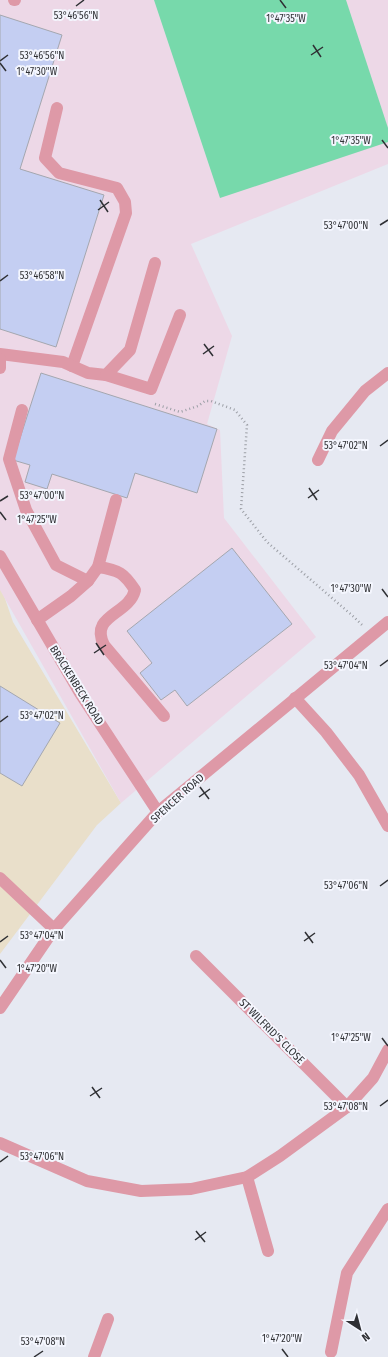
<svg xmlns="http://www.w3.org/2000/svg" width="388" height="1357" font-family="'Fira Sans Condensed',sans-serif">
<rect width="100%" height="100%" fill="#e6e9f2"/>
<!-- commercial -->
<polygon fill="#e9dfca" points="0,584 13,622 121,803 97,825 0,954"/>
<!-- industrial -->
<polygon fill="#edd8e7" points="0,0 388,0 388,164 191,244 232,336 207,424 220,430 224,518 316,637 121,803 0,590"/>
<!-- green -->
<polygon fill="#77d9ab" points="154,0 346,0 388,128 388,142 220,198"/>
<!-- building -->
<g fill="#c4cef2" stroke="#a4a7af">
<polygon points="0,15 62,35 20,169 104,195 56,347 0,329"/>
<polygon points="41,373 217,429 197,493 135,473 127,498 52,474 47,489 25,482 30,465 13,460"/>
<polygon points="232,548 292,624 187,706 175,690 161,700 140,673 152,663 127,631"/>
<polygon points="0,686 60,723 22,786 0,773"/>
</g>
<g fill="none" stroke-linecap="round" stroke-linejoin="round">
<!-- path -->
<polyline stroke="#9b9ea5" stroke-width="2.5" stroke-dasharray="1 3" stroke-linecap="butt" points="155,404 180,412 198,406 205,401 211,401 235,410 247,425 241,509 267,542 354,617 362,625"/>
<!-- minor -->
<g stroke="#de99a7" stroke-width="12">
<polyline points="14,0 15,0"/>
<polyline points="57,108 45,158 59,173 117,188 125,202 126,213 72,366"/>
<polyline points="0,354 63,362 88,373 106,375 130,350 155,263"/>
<polyline points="0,359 0,368"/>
<polyline points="106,375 151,389 180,315"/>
<polyline points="22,410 9,459 26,510 56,565 88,581"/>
<polyline points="318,460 332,431 365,391 388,373"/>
<polyline points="0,556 80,693 158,812"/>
<path d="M98,567C119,570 124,573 135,590C129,615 89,615 104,645L164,716"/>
<polyline points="37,620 71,596 88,581 98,567 116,500"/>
<polyline points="295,698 326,732 359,775 388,826"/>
<polyline points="0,878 54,929"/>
<polyline points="196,956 347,1107"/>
<polyline points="0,1008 54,929 158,812 388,622"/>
<polyline points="0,1143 87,1181 141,1191 191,1189 247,1177 280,1156 347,1107 373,1078 388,1050"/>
<polyline points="247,1177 268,1251"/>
<polyline points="331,1352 347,1273 388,1209"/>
<polyline points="94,1357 108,1319"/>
</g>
</g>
<!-- ticks -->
<path fill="none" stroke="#2f3034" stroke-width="1.5" d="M280,0L286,8M76,6L84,0M313,45L321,57M311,55L323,47M0,61L8,55M0,63L6,71M382,140L388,148M100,200L108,212M98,210L109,202M380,225L388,220M0,281L8,275M204,344L213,356M203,354L214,346M380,446L388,440M309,488L317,500M308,498L319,490M0,501L8,496M0,512L6,520M382,589L388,597M96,643L104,655M94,653L106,645M380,666L388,660M0,722L8,716M200,787L209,799M199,797L210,789M380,886L388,880M305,932L313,943M304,941L315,933M0,942L8,936M0,960L6,968M382,1038L388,1046M92,1087L100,1098M90,1096L102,1088M380,1106L388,1100M0,1162L8,1156M196,1231L205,1242M195,1240L206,1232M282,1349L288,1357M34,1357L43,1351"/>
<g text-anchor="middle" stroke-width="4" stroke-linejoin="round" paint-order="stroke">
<!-- street labels -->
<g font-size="11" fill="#2f3034" stroke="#f4f6fe">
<text transform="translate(77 685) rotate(58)" y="4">BRACKENBECK ROAD</text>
<text transform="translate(177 798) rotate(-42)" y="4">SPENCER ROAD</text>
<text transform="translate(272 1031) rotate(45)" y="4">ST WILFRID'S CLOSE</text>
</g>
</g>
<g font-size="10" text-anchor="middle" fill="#2f3034" stroke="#f4f6fe" stroke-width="4" stroke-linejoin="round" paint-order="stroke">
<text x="76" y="19">53°46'56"N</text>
<text x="286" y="22">1°47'35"W</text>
<text x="42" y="59">53°46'56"N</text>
<text x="37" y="75">1°47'30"W</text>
<text x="351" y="144">1°47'35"W</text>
<text x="346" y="229">53°47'00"N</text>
<text x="42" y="279">53°46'58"N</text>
<text x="346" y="449">53°47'02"N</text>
<text x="42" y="499">53°47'00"N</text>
<text x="37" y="523">1°47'25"W</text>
<text x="351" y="592">1°47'30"W</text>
<text x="346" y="669">53°47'04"N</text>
<text x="42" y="719">53°47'02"N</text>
<text x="346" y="889">53°47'06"N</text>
<text x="42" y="939">53°47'04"N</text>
<text x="37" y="972">1°47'20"W</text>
<text x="351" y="1041">1°47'25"W</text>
<text x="346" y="1110">53°47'08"N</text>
<text x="42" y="1160">53°47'06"N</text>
<text x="282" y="1342">1°47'20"W</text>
<text x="43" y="1345">53°47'08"N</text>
</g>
<!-- north arrow -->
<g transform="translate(360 1329) rotate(144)" stroke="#f4f6fe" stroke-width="3" paint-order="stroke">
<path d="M0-3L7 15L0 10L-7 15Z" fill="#2f3034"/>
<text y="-6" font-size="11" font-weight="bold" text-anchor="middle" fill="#2f3034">N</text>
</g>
</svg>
